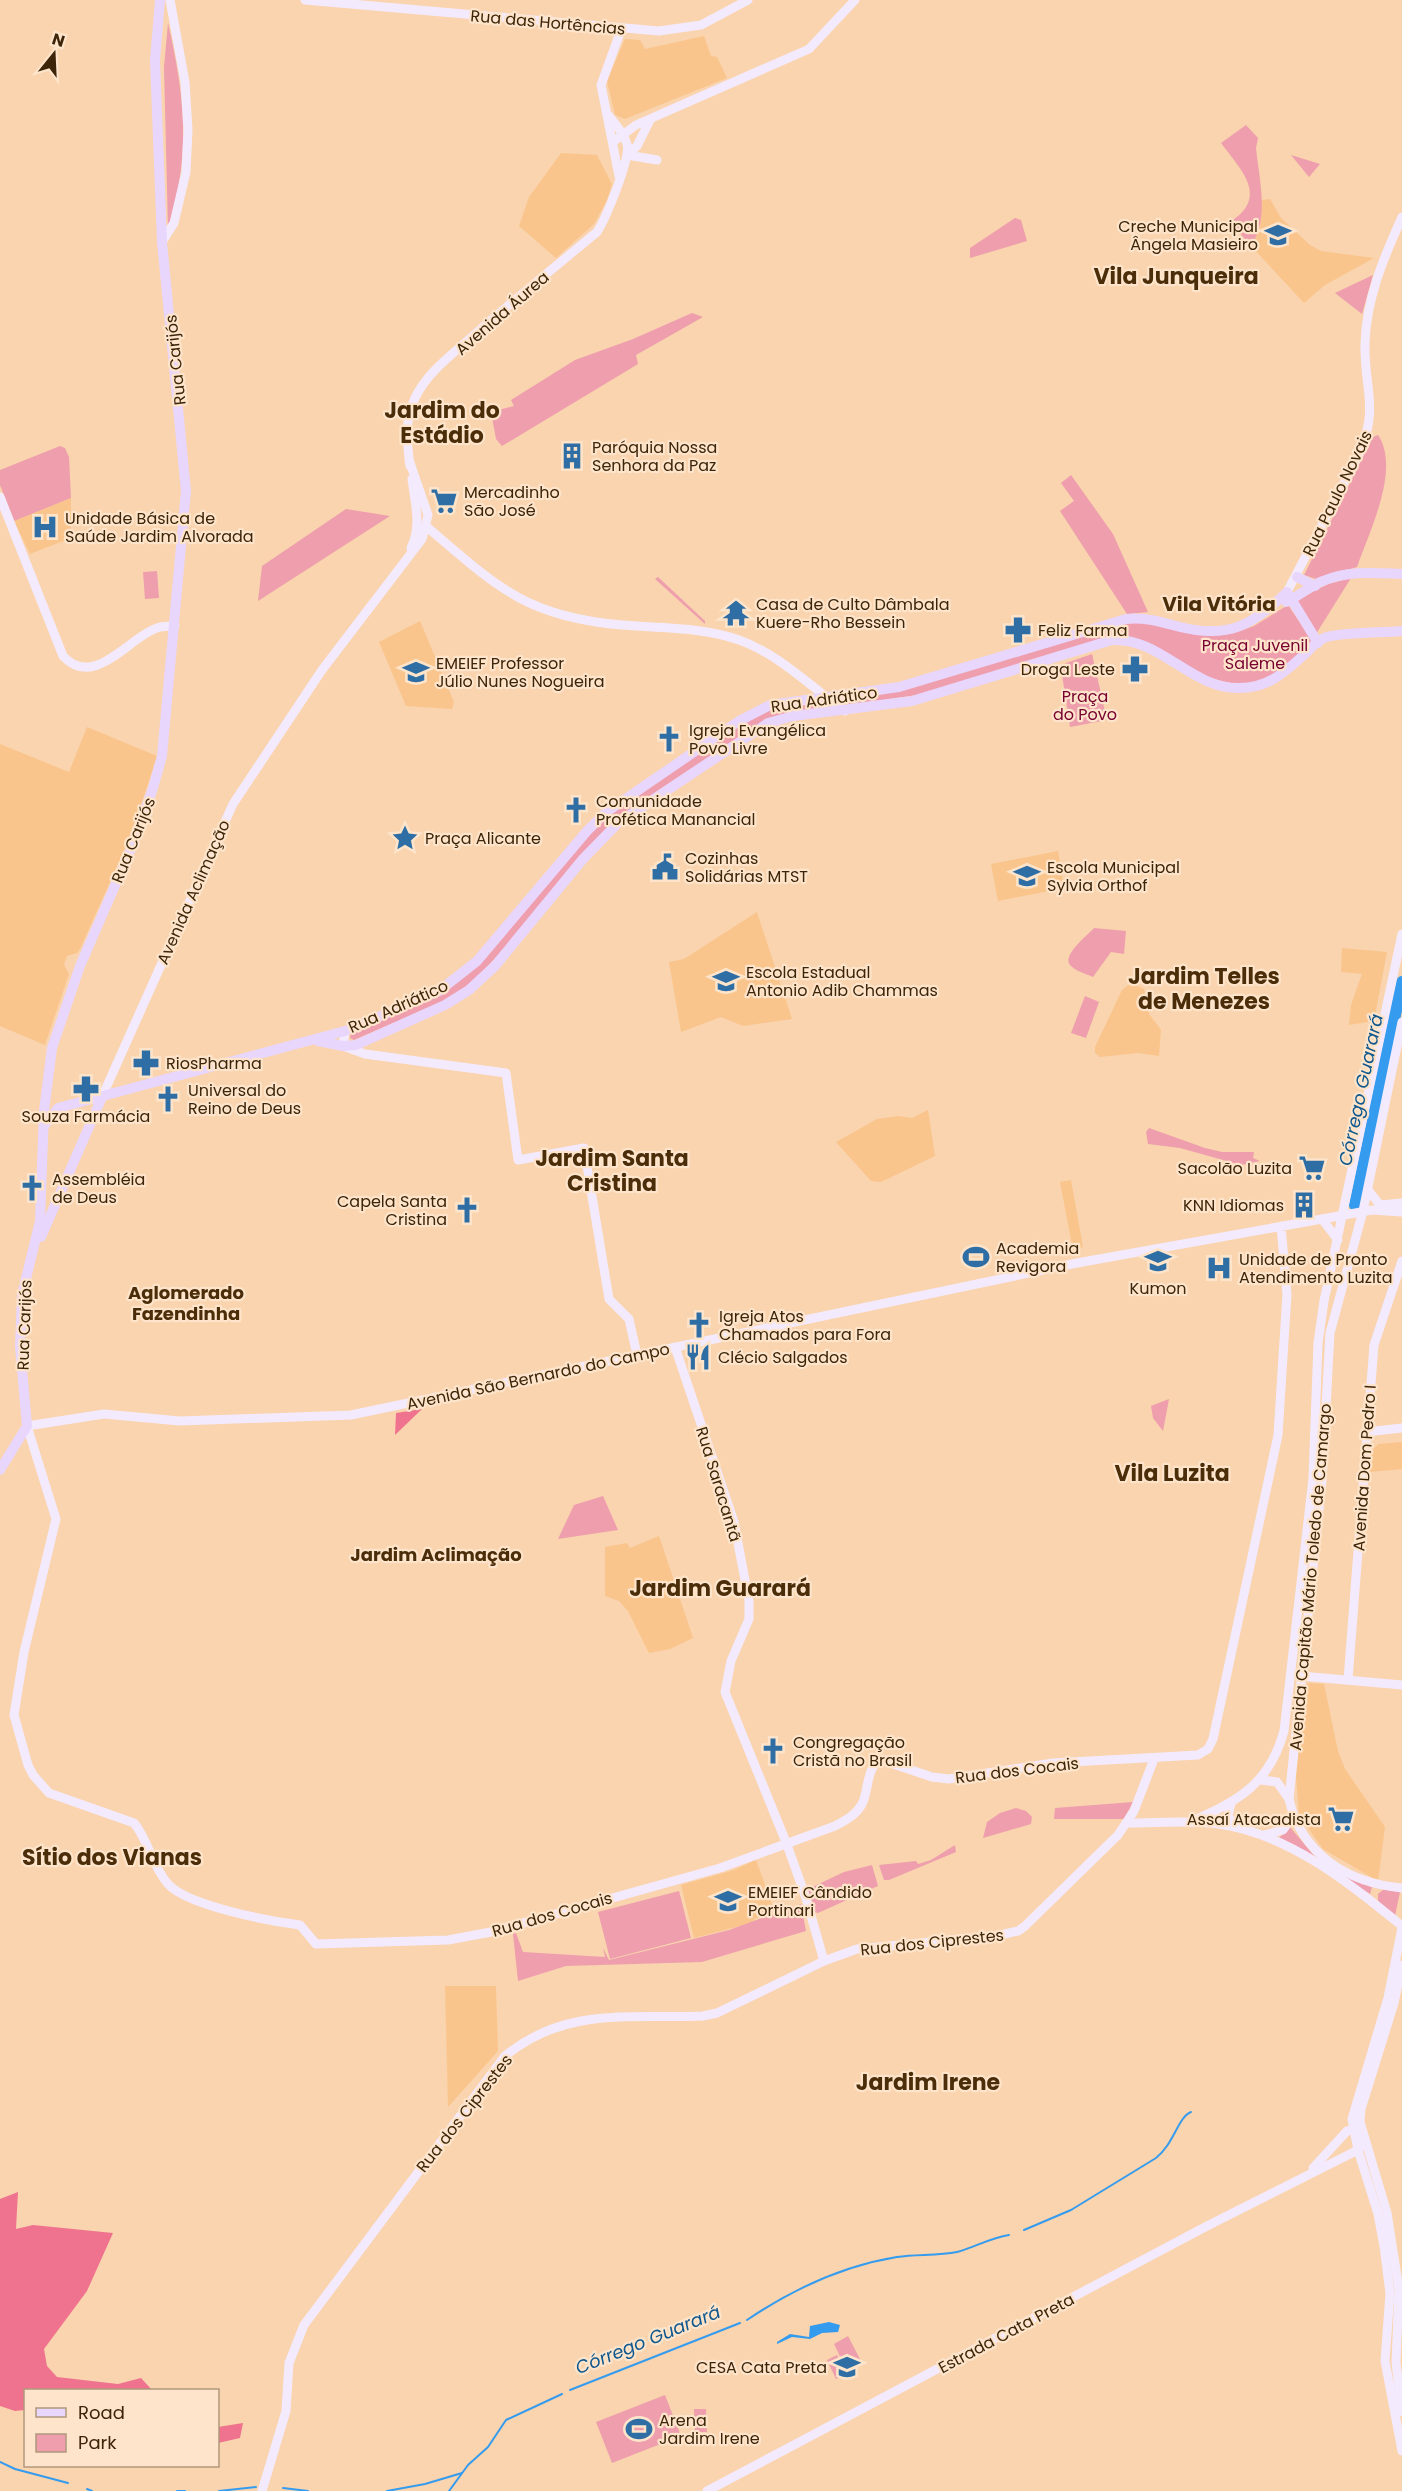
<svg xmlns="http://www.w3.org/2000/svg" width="1402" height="2491" font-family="Poppins,sans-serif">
<rect width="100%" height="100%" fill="#f9d4ae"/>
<!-- built -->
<g fill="#fac58c">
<polygon points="704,36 711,56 717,57 727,78 625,119 615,115 607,81 625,39 640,40 645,49"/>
<polygon points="561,153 597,155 612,184 607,200 594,224 556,258 519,226 529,197"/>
<polygon points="1270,199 1281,218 1310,245 1321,251 1374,258 1325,285 1304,303 1251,246 1260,229 1261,200"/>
<polygon points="71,498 71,538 30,554 14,521"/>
<polygon points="420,621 454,702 452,709 406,706 379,642"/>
<polygon points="87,727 157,756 132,833 80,949 77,953 67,956 64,965 69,974 45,1045 0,1026 0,744 69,772"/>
<polygon points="1058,851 1064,888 998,901 991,864"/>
<polygon points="757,912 792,1019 743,1026 721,1017 681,1032 669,962 684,959"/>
<polygon points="1342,948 1387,952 1374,1021 1349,1025 1351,1005 1362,974 1341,972"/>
<polygon points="1131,983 1144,989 1149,1014 1161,1030 1159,1056 1138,1053 1100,1057 1095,1053 1095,1047 1122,990"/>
<polygon points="928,1110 935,1156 881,1182 871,1181 836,1142 877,1119 898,1116 912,1118"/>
<polygon points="1071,1180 1083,1247 1073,1250 1060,1182"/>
<polygon points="1402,1442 1402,1469 1369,1472 1370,1453 1378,1444"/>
<polygon points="659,1536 693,1638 670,1649 649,1653 628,1611 619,1601 605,1596 605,1547 627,1543 630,1548"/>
<polygon points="1309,1683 1324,1684 1338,1751 1345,1769 1385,1827 1378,1881 1323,1849 1299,1815 1296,1776 1306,1685"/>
<polygon points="756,1860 775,1912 754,1919 755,1922 694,1938 681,1885 734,1870"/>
<polygon points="445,1986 496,1986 498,2051 448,2107"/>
</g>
<!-- green -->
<g fill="#ee9ead">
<path d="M168,23C185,98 191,154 168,229L164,67Z"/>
<path d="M1246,125L1258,138L1256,148C1259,179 1270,219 1251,246L1230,222C1270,197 1241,170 1221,143Z"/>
<polygon points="1291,155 1320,164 1309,177"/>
<polygon points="1015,218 1021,220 1027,241 970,258 970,248"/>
<polygon points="1373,275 1362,314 1335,293"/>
<polygon points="692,313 703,317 636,355 638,364 502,446 496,439 491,412 514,406 511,400 575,360 633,339"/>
<path d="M1378,435C1401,469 1369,532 1357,567L1316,579L1304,575L1373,437Z"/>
<polygon points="60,446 65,448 69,457 71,498 14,521 0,485 0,470"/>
<polygon points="1071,475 1113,534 1148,612 1127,614 1060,511 1074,501 1061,483"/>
<polygon points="346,509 390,516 258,601 262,566"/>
<polygon points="157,571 159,598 145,599 143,572"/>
<polygon points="658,577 705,621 705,624 655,579"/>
<polygon points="1351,578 1316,634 1294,601 1328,584"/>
<path d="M1288,605L1313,642C1301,652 1288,667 1274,675C1219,705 1173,649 1124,635L1120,629L1127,621L1231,634L1254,626Z"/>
<polygon points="1111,626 1114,637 931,693 792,713 625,814 513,940 467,987 444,1001 354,1040 350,1038 351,1033 441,994 596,825 712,742 771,708 884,694"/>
<polygon points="1092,654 1107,720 1070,727 1061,668 1066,663"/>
<path d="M1094,928L1126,931L1124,954L1111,952L1093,977C1086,974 1076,971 1071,966C1060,956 1088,935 1094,928Z"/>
<polygon points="1085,996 1099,1002 1086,1038 1071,1033"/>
<polygon points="1149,1128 1205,1148 1222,1152 1254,1152 1253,1158 1260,1161 1241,1165 1180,1148 1148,1144 1146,1132"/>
<polygon points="1169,1399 1163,1431 1153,1418 1151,1406"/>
<polygon points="603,1496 618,1530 558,1539 574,1505"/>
<polygon points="1133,1802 1124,1819 1054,1819 1055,1808"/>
<polygon points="1016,1808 1026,1811 1032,1817 1031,1824 983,1838 987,1822 1000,1813"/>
<polygon points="1290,1827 1315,1857 1346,1877 1372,1887 1370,1894 1278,1839"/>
<polygon points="955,1845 956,1852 889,1880 884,1880 879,1865 916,1861 918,1864 931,1860"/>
<polygon points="872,1865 878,1886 818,1913 814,1912 808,1889 844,1872"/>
<polygon points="1384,1889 1400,1892 1395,1916 1378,1901 1378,1894"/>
<polygon points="679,1891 691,1938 610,1959 598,1912"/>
<polygon points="801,1904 806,1931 702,1962 566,1966 518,1981 513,1934 516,1933 523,1952 605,1957 603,1948 609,1960 729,1930"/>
<polygon points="848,2336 862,2363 847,2371 834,2344"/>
<polygon points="837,2355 846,2374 836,2379 827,2360"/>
<polygon points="665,2395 681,2436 612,2463 596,2422"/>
<polygon points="694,2409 706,2409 707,2432 695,2432"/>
</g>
<!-- forest -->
<g fill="#ef738f">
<polygon points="422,1409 395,1435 396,1413"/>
<polygon points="18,2192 16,2229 33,2225 113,2233 87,2291 44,2349 47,2366 57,2377 118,2384 141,2378 152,2390 26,2390 25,2410 15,2411 0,2406 0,2199"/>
<polygon points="243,2423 240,2438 218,2443 218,2427"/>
</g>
<!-- water -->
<polygon fill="#359bee" points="829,2322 840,2325 838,2332 822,2333 810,2339 792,2337 777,2344 777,2342 790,2334 809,2337 810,2326"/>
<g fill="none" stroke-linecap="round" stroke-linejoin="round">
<!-- stream -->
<g stroke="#359bee" stroke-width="2">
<path d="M1024,2230L1071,2210L1156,2158C1174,2144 1178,2117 1191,2112"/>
<path d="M747,2320C793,2289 841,2266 897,2257C917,2254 937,2256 957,2252C975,2247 990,2238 1009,2235"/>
<polyline points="570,2390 740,2323"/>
<polyline points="0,2462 15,2469 68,2483"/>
<polyline points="283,2488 308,2491"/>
<polyline points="87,2489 92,2491"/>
<polyline points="177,2491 185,2491"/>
<polyline points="219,2491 256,2487"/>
<polyline points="387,2491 425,2484 462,2473"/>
<polyline points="449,2491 468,2465 488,2447 506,2420 562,2394"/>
</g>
<!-- river -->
<polyline stroke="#359bee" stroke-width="12" points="1355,1205 1402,982"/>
<!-- secondary -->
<g stroke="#f4eafe" stroke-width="9">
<polyline points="305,0 659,31 701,25 748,0"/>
<polyline points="613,142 636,125 809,49 855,0"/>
<polyline points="627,155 657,160"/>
<polyline points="628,155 637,146 650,120"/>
<polyline points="619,176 601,85 621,30"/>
<polyline points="162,242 174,223 186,172 188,130 185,82 170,0"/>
<path d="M410,466C407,442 404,421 415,398C427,372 453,354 474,335C514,300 556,266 597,232C606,218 631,158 627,144C624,133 615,124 609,116"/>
<path d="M0,497L63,656C94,690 129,637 157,628C162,626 170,626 175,626"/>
<path d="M427,527C496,586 526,617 622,625C660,628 703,627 739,640C779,654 811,687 845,711"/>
<path d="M411,548C422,526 415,503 412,479"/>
<path d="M1287,592L1360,452C1379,406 1364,389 1365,344C1366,299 1384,257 1402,217"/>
<path d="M1402,1022L1363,1211L1330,1333L1322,1480L1289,1799C1301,1854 1348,1883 1402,1888"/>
<polyline points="345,1031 343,1046 365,1054 506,1073 518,1160 584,1148 609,1299 629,1319 637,1355"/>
<polyline points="102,1097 233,804 322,670 422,539 428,515 409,460"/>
<polyline points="1368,1190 1380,1205 1402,1203"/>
<polyline points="1322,1219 1338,1240"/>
<path d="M1281,1226L1287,1294L1278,1435L1213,1739L1208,1749L1198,1755L1053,1763L949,1779L932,1777L881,1760C866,1766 869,1791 862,1804C856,1815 846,1820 835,1826L720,1868L491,1932L448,1940L316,1944L300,1925C269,1921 188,1906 168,1884C152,1866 149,1841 134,1823L49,1793L33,1775L28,1765L14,1715L24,1652L56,1519L27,1426L104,1414L180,1421L351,1415L1077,1263L1372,1210L1402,1212"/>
<polyline points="675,1347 734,1522 749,1601 749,1619 731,1661 725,1692 786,1842 806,1898 824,1961"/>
<polyline points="1366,1432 1402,1428"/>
<polyline points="1301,1676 1402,1685"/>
<polyline points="1348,1680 1374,1345 1402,1261"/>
<polyline points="1261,1780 1277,1782 1289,1799"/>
<polyline points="1231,1803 1228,1816 1235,1827"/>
<path d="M1190,1822C1238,1802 1270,1783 1284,1731L1313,1478L1318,1343L1324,1301L1402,934"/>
<path d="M1127,1823C1157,1823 1189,1820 1219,1824C1289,1834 1349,1883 1402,1926"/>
<polyline points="1264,1835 1283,1830 1293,1816"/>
<polyline points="1402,1928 1388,1998 1352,2119 1358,2150 1378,2214 1384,2246 1390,2293 1385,2361 1402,2451"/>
<polyline points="1402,1965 1394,2003 1361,2109 1360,2122 1387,2213 1399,2289 1396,2363 1402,2412"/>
<polyline points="1313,2168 1347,2131 1357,2129"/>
<path d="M262,2491L286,2411L289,2363L304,2325L505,2056C566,2006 631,2019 703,2016L717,2013L824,1961L857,1949L996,1936L1018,1931L1025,1926L1118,1835L1134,1811L1154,1759"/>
<polyline points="707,2491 1207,2226 1358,2150 1364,2142"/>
</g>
<!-- primary -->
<g stroke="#e9d6fd" stroke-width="10">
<polyline points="1297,577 1315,586"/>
<path d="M1286,602C1299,596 1310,586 1323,581C1349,570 1375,573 1402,574"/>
<path d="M318,1041L343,1046L356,1045L445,1005L469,990L495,966L583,859L618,823L768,723L793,716L912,701L1112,640C1160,637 1191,689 1239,688C1269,688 1285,672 1306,653C1311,648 1317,641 1324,638C1338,632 1385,633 1402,631"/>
<path d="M44,1126L58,1108L345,1031L439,991L477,961L587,831L605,813L739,721L770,705L899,687L1126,619C1146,617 1161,622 1180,627C1229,639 1253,625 1287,592L1318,643"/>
<polyline points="41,1237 102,1097"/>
<polyline points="0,1470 27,1426 20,1347 22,1295 40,1221 44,1111 52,1048 80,966 130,851 153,788 162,756 186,491 162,242 155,60 160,0"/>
</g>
</g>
<!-- icons -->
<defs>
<g id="school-bare" transform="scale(2.07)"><path d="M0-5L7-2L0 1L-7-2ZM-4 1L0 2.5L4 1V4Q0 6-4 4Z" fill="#2e6ea4" stroke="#fde4ca" stroke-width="2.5" paint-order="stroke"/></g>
<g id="building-bare" transform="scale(2.07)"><path d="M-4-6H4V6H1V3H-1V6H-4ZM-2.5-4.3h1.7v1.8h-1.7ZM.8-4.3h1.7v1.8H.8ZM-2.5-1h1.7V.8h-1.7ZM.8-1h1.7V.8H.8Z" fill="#2e6ea4" stroke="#fde4ca" stroke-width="2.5" paint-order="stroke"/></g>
<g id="supermarket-bare" transform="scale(2.07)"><path d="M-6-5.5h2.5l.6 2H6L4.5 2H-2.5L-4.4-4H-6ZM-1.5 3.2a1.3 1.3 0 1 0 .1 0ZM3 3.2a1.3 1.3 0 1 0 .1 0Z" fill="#2e6ea4" stroke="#fde4ca" stroke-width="2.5" paint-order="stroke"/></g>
<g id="hospital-bare" transform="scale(2.07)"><path d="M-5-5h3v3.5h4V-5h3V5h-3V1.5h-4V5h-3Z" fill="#2e6ea4" stroke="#fde4ca" stroke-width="2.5" paint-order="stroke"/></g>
<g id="temple-bare" transform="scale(2.07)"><path d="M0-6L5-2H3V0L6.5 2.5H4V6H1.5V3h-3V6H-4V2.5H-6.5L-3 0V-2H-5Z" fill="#2e6ea4" stroke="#fde4ca" stroke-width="2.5" paint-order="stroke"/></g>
<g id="pharmacy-bare" transform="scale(2.07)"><path d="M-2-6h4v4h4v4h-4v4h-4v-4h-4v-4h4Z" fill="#2e6ea4" stroke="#fde4ca" stroke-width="2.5" paint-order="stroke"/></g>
<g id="church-bare" transform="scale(2.07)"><path d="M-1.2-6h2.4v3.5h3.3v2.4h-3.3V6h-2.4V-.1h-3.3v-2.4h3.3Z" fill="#2e6ea4" stroke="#fde4ca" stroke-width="2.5" paint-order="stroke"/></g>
<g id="sight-bare" transform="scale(2.07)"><path d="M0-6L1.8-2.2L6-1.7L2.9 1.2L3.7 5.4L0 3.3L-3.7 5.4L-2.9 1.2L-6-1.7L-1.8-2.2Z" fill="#2e6ea4" stroke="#fde4ca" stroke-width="2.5" paint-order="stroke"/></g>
<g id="civic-bare" transform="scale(2.07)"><path d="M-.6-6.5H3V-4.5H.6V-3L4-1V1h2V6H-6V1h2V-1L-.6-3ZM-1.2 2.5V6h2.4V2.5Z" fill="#2e6ea4" stroke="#fde4ca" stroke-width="2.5" paint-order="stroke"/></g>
<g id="stadium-bare" transform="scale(2.07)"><path d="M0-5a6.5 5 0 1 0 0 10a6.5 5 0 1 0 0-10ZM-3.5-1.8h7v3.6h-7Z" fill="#2e6ea4" stroke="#fde4ca" stroke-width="2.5" paint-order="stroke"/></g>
<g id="restaurant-bare" transform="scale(2.07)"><path d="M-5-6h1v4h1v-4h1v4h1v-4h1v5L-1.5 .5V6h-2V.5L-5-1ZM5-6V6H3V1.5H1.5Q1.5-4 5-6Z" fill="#2e6ea4" stroke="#fde4ca" stroke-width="2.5" paint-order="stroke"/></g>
</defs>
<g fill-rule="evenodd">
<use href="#school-bare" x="1278" y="235"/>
<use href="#building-bare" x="572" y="456"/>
<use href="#supermarket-bare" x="444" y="501"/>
<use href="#hospital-bare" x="45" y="527"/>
<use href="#temple-bare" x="736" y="613"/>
<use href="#pharmacy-bare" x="1018" y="630"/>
<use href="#pharmacy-bare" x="1135" y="669"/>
<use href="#school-bare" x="416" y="672"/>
<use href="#church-bare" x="669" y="739"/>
<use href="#church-bare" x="576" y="810"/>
<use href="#sight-bare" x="405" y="838"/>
<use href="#civic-bare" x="665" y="867"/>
<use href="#school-bare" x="1027" y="876"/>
<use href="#school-bare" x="726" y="981"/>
<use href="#pharmacy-bare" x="146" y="1063"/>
<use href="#pharmacy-bare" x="86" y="1089"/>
<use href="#church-bare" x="168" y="1099"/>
<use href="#supermarket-bare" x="1312" y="1168"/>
<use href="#church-bare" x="32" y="1188"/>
<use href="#building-bare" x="1304" y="1205"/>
<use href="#church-bare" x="467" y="1210"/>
<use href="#stadium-bare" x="976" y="1257"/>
<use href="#school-bare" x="1158" y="1261"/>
<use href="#hospital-bare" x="1219" y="1268"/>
<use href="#church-bare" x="699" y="1325"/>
<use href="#restaurant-bare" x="698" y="1357"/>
<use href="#church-bare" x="773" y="1751"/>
<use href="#supermarket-bare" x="1341" y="1819"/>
<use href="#school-bare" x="728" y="1901"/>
<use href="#school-bare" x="847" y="2367"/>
<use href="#stadium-bare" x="639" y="2429"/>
</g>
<g text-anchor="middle" stroke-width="4.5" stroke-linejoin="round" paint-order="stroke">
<!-- street labels -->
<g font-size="16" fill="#3c2508" stroke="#fde4ca">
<text transform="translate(548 22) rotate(5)" y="6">Rua das Hortências</text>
<text transform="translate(502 313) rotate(-41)" y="6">Avenida Áurea</text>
<text transform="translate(175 360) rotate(-96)" y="6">Rua Carijós</text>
<text transform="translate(1337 493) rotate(-64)" y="6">Rua Paulo Novais</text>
<text transform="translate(824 699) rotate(-8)" y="6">Rua Adriático</text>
<text transform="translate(133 840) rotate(-68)" y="6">Rua Carijós</text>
<text transform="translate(193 892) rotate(-66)" y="6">Avenida Aclimação</text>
<text transform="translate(398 1006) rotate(-24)" y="6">Rua Adriático</text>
<text transform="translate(24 1325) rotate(-88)" y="6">Rua Carijós</text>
<text transform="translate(538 1376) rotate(-12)" y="6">Avenida São Bernardo do Campo</text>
<text transform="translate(1364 1468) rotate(-86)" y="6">Avenida Dom Pedro I</text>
<text transform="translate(719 1484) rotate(73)" y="6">Rua Saracantã</text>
<text transform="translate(1310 1577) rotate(-85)" y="6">Avenida Capitão Mário Toledo de Camargo</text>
<text transform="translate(1017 1770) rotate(-7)" y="6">Rua dos Cocais</text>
<text transform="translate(552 1914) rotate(-16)" y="6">Rua dos Cocais</text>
<text transform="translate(932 1942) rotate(-6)" y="6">Rua dos Ciprestes</text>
<text transform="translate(464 2113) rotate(-52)" y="6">Rua dos Ciprestes</text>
<text transform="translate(1006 2333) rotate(-28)" y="6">Estrada Cata Preta</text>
</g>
<!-- poi labels -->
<g font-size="16" fill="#3c2508" stroke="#fde4ca" text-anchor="start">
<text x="1258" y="232" text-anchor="end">Creche Municipal<tspan x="1258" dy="18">Ângela Masieiro</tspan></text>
<text x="592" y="453">Paróquia Nossa<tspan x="592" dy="18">Senhora da Paz</tspan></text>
<text x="464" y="498">Mercadinho<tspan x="464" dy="18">São José</tspan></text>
<text x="65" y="524">Unidade Básica de<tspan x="65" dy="18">Saúde Jardim Alvorada</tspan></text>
<text x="756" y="610">Casa de Culto Dâmbala<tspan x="756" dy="18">Kuere-Rho Bessein</tspan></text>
<text x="1038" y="636">Feliz Farma</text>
<text x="436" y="669">EMEIEF Professor<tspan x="436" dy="18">Júlio Nunes Nogueira</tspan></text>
<text x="1115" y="675" text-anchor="end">Droga Leste</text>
<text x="689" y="736">Igreja Evangélica<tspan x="689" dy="18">Povo Livre</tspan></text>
<text x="596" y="807">Comunidade<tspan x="596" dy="18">Profética Manancial</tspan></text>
<text x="425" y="844">Praça Alicante</text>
<text x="685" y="864">Cozinhas<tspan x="685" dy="18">Solidárias MTST</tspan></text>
<text x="1047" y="873">Escola Municipal<tspan x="1047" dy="18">Sylvia Orthof</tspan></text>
<text x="746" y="978">Escola Estadual<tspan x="746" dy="18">Antonio Adib Chammas</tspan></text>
<text x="166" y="1069">RiosPharma</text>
<text x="188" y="1096">Universal do<tspan x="188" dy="18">Reino de Deus</tspan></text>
<text x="86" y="1122" text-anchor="middle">Souza Farmácia</text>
<text x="1292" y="1174" text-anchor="end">Sacolão Luzita</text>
<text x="52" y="1185">Assembléia<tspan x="52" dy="18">de Deus</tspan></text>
<text x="447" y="1207" text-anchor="end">Capela Santa<tspan x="447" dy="18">Cristina</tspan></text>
<text x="1284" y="1211" text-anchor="end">KNN Idiomas</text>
<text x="996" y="1254">Academia<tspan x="996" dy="18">Revigora</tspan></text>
<text x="1239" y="1265">Unidade de Pronto<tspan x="1239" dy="18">Atendimento Luzita</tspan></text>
<text x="1158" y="1294" text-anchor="middle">Kumon</text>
<text x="719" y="1322">Igreja Atos<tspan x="719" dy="18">Chamados para Fora</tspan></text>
<text x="718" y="1363">Clécio Salgados</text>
<text x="793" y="1748">Congregação<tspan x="793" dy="18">Cristã no Brasil</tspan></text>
<text x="1321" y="1825" text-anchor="end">Assaí Atacadista</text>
<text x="748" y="1898">EMEIEF Cândido<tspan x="748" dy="18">Portinari</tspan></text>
<text x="827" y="2373" text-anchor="end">CESA Cata Preta</text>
<text x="659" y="2426">Arena<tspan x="659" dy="18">Jardim Irene</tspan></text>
</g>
<!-- park labels -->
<g font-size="16" fill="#770030" stroke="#fde4ca">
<text x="1255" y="651">Praça Juvenil<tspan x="1255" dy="18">Saleme</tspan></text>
<text x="1085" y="702">Praça<tspan x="1085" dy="18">do Povo</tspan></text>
</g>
<!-- water labels -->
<g font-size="18" font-style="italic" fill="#0f578d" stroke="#fde4ca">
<text transform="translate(1361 1090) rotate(-78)" y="6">Córrego Guarará</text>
<text transform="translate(648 2340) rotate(-22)" y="6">Córrego Guarará</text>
</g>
<!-- neighbourhood labels -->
<g font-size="18" font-weight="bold" fill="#4b2e09" stroke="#fde4ca">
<text x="186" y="1299">Aglomerado<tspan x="186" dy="21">Fazendinha</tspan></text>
<text x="436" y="1561">Jardim Aclimação</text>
</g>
<!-- quarter labels -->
<g font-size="20" font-weight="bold" fill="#4b2e09" stroke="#fde4ca">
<text x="1219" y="611">Vila Vitória</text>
</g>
<!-- district labels -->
<g font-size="22" font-weight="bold" fill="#4b2e09" stroke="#fde4ca">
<text x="1176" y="284">Vila Junqueira</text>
<text x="442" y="418">Jardim do<tspan x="442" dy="25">Estádio</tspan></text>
<text x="1204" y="984">Jardim Telles<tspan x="1204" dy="25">de Menezes</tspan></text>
<text x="612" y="1166">Jardim Santa<tspan x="612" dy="25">Cristina</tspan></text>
<text x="1172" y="1481">Vila Luzita</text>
<text x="720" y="1596">Jardim Guarará</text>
<text x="112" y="1865">Sítio dos Vianas</text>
<text x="928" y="2090">Jardim Irene</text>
</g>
</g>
<!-- legend -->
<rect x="24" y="2389" width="195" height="78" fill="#fde4ca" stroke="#b0987c" stroke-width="1.5"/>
<rect x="36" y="2408" width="30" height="9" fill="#e9d6fd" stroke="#b0987c" stroke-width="1.5"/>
<text x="78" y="2419" font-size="18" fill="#3c2508">Road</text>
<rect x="36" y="2434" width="30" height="18" fill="#ee9ead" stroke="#b0987c" stroke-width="1.5"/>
<text x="78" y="2449" font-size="18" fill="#3c2508">Park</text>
<!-- north arrow -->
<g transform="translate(54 54) rotate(18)" stroke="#fde4ca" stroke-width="4.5" paint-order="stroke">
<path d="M0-4.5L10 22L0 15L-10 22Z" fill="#3c2508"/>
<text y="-9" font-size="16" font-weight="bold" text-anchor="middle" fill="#3c2508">N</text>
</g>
</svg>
